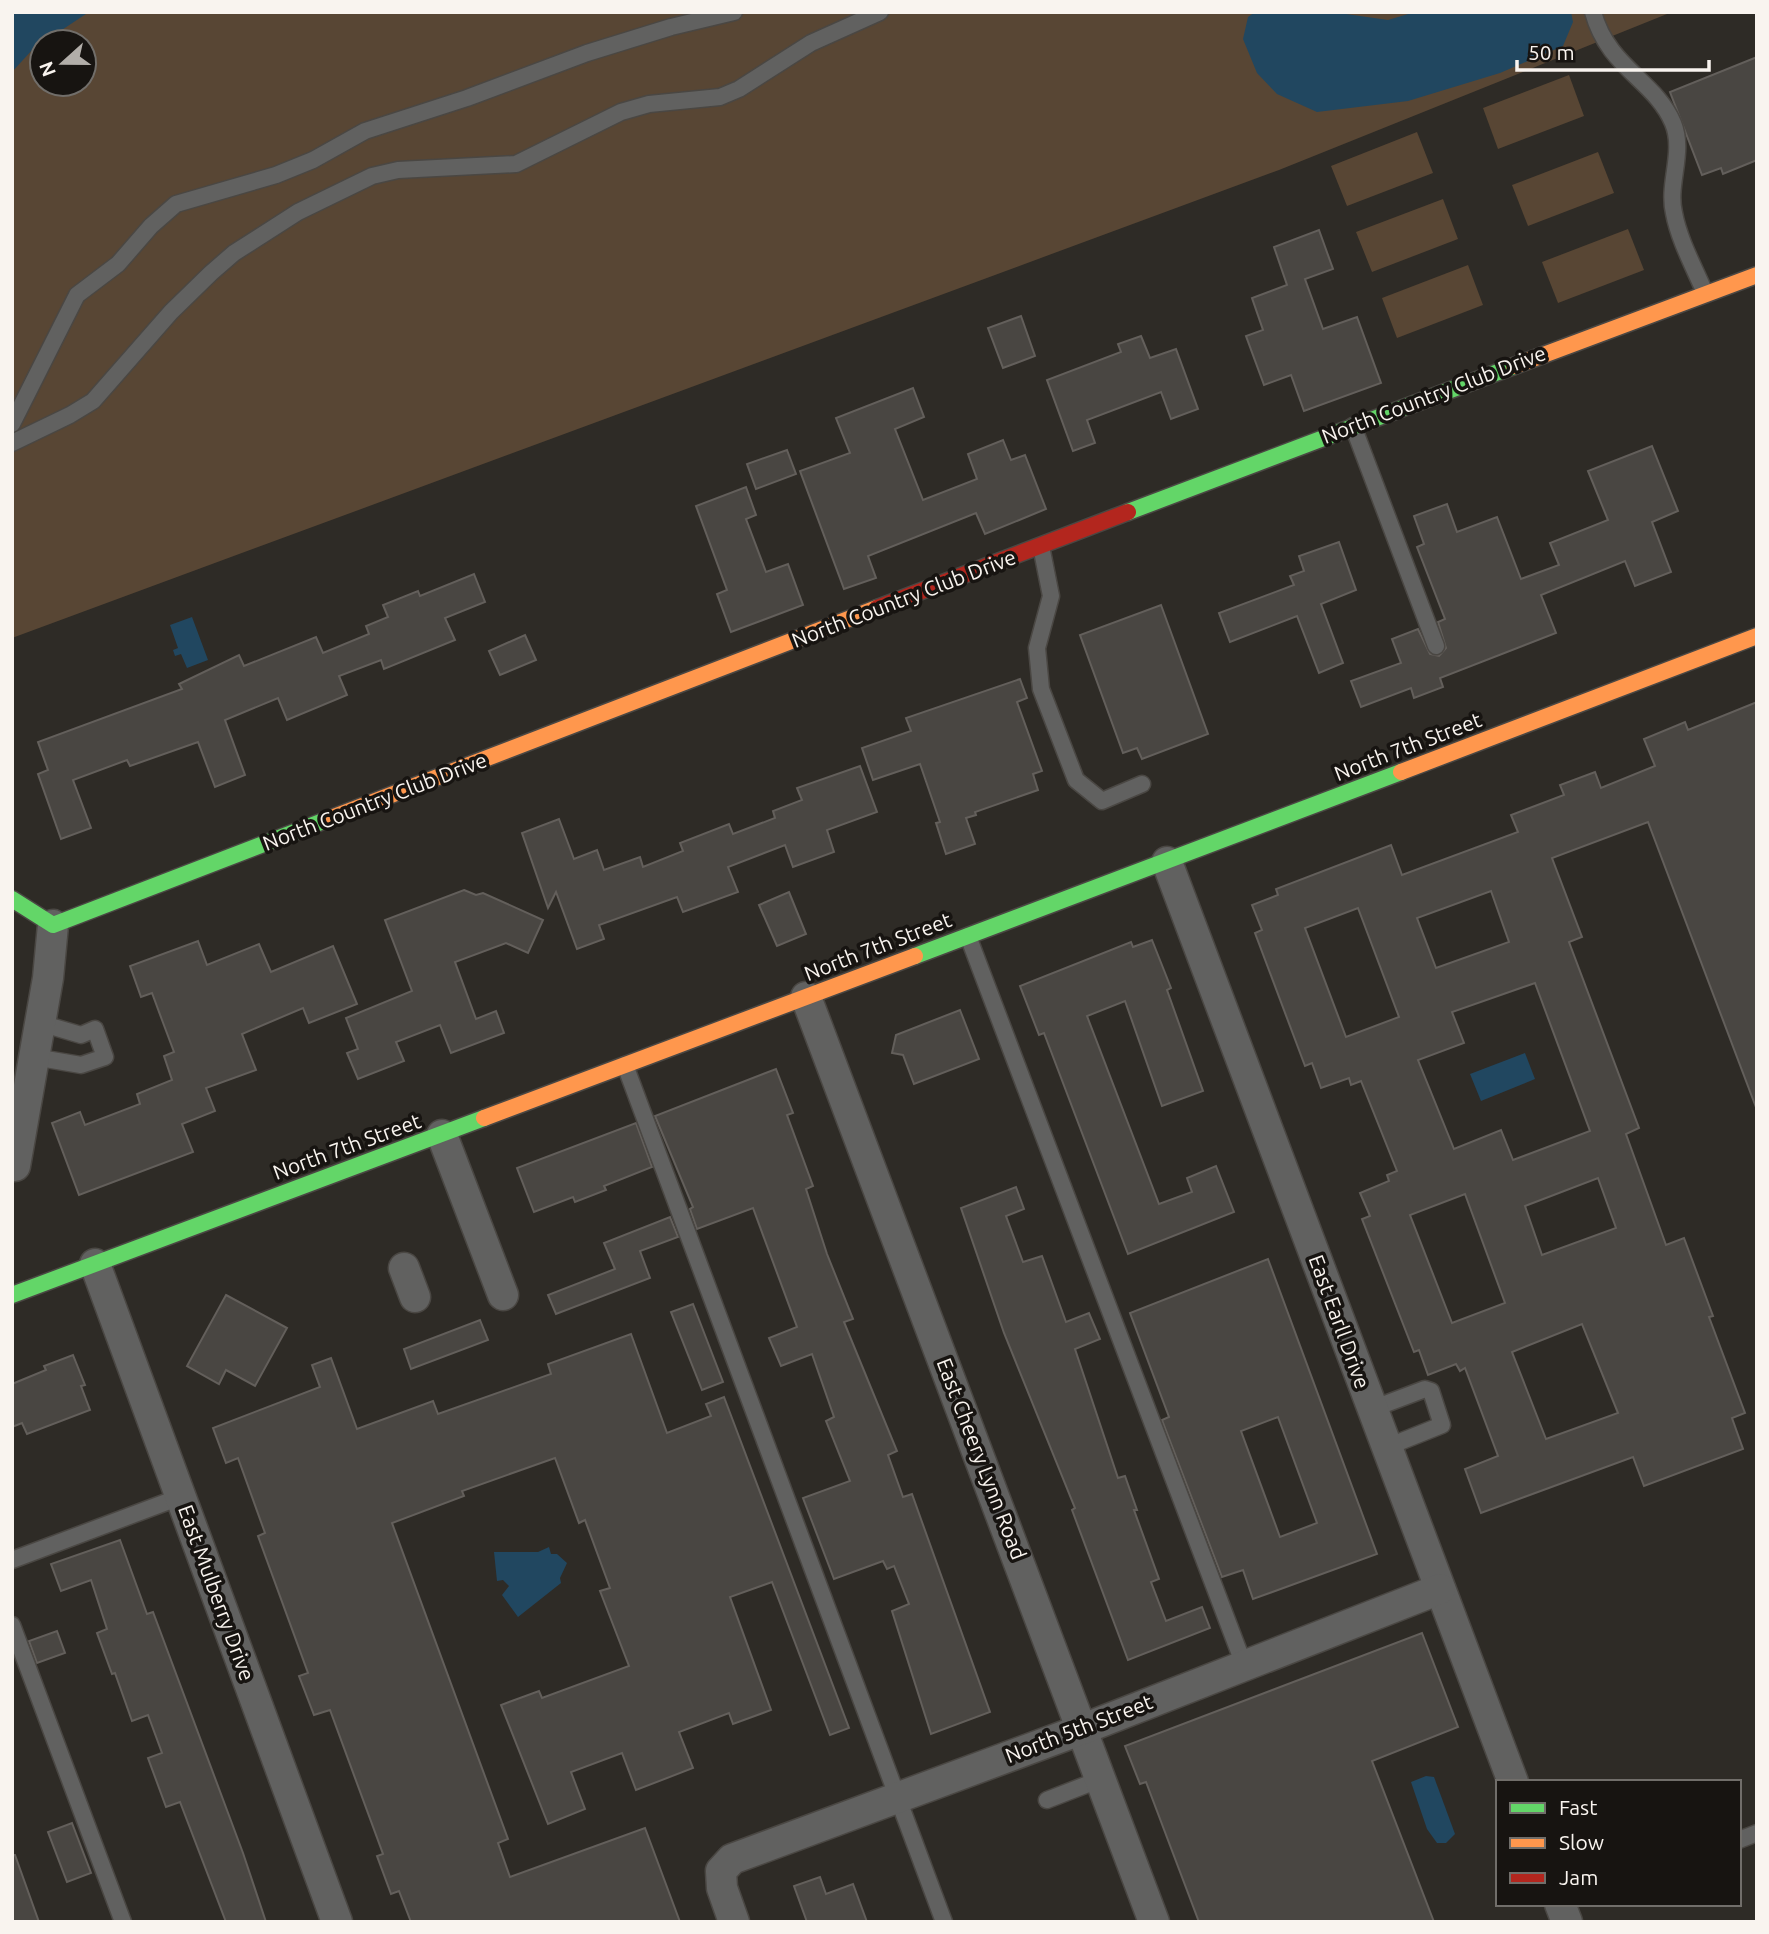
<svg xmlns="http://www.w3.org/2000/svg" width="1769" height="1934" font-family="Ubuntu,sans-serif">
<rect width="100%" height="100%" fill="#2e2b26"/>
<!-- green -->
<g fill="#584634" fill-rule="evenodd">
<path d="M12,12H1672L1279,170L12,638ZM42,42H84V84H42Z"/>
<polygon points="1569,75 1584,116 1498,149 1483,108"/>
<polygon points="1417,132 1433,173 1347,206 1331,166"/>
<polygon points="1598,152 1614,193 1528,226 1512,185"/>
<polygon points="1443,199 1458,239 1372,272 1356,232"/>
<polygon points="1628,229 1644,270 1558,303 1542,262"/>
<polygon points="1468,265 1483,305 1397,338 1382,298"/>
</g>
<!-- water -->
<g fill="#214760">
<polygon points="12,12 89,12 33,49 12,72"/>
<polygon points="1255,12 1332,12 1388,20 1415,12 1571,12 1573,22 1563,46 1500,73 1408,101 1317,112 1277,94 1257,73 1243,39 1248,17"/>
<polygon points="192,617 208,660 187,668 181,654 175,656 173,650 178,648 170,625"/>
<polygon points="1525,1053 1535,1079 1481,1101 1470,1074"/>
<polygon points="549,1547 551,1554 557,1554 567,1563 560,1578 561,1583 518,1617 502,1595 509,1586 503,1580 497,1581 494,1552 538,1552"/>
<polygon points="1426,1776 1434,1777 1455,1834 1446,1843 1437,1843 1427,1829 1411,1782"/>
</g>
<!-- building -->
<g fill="#494642" stroke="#635f5b" stroke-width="2" fill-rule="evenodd">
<polygon points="1757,57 1757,160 1723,174 1721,168 1702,175 1670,92"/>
<polygon points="1319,230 1333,269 1305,279 1323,329 1357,317 1381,383 1304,411 1291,375 1264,385 1246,336 1263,330 1252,298 1287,285 1274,247"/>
<polygon points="1021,316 1035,356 1003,368 988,328"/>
<polygon points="1141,336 1150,358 1176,349 1198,409 1171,419 1161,392 1087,420 1095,443 1073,451 1047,380 1121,352 1118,344"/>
<polygon points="913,388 924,417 895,429 923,500 977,479 968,454 1003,440 1011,460 1025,455 1046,509 985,534 976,513 868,556 876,578 844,589 800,471 850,453 836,418"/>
<polygon points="1652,446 1678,511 1652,522 1671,572 1635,586 1625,561 1541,595 1556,633 1440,678 1443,687 1414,698 1411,688 1361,707 1351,681 1401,663 1392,639 1418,629 1430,654 1439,656 1446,648 1438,622 1445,619 1417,547 1424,544 1414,516 1447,504 1457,532 1497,517 1521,579 1559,565 1550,543 1608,520 1588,471"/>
<polygon points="787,450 796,474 756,489 747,464"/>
<polygon points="746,487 756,515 746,519 766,572 788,564 803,605 731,632 717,594 727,590 696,506"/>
<polygon points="1339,542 1356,590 1321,604 1343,663 1319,673 1297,616 1230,642 1219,613 1294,585 1290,576 1304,571 1299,556"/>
<polygon points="474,574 485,602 445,618 455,640 384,669 381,660 339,676 347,695 287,720 278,698 225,720 245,775 215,787 198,742 130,766 127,760 73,780 91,828 61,839 38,774 48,770 38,742 182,689 179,684 239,655 244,666 316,637 323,653 369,634 366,626 388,617 383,605 418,591 420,596"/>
<polygon points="1161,605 1208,734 1142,759 1137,748 1123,753 1080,635"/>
<polygon points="525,635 536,660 500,675 489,651"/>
<polygon points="1020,679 1027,698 1017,702 1042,771 1033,774 1038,790 975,812 976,815 966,818 975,844 946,854 936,823 940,822 920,764 873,780 862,748 911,731 906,718"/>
<path d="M1757,702V1110L1648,822L1552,858L1582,937L1569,942L1639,1128L1626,1134L1666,1245L1684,1238L1713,1316L1709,1317L1745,1413L1732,1418L1743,1449L1644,1486L1633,1457L1481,1513L1465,1469L1498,1456L1465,1368L1460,1371L1456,1364L1428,1375L1419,1350L1414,1352L1362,1219L1370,1216L1360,1193L1389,1181L1387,1175L1397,1171L1361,1081L1351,1085L1349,1078L1321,1088L1312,1063L1305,1066L1255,933L1262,930L1252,905L1278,895L1276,889L1391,845L1402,875L1518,832L1511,815L1564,795L1560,785L1595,772L1601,788L1655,766L1644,739L1685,722L1688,730ZM1491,891L1509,942L1436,968L1417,918ZM1358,908L1399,1017L1346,1037L1305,928ZM1535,983L1590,1131L1513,1160L1501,1130L1454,1149L1418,1060L1464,1043L1452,1012ZM1598,1178L1616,1228L1542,1255L1525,1206ZM1465,1194L1505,1303L1452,1323L1410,1215ZM1582,1324L1618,1413L1546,1439L1512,1352Z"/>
<polygon points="860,766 877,812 827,830 834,852 793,867 785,845 728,867 738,892 683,912 677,897 599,925 604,939 577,949 556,892 548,908 522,833 559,819 574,859 597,850 604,870 640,857 643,867 683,851 680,843 729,824 733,834 775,818 773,811 802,800 797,788"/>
<polygon points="464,890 476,895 483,893 543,920 528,953 506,943 455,962 476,1019 496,1011 504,1033 451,1053 440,1025 396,1042 404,1061 358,1079 347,1053 358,1049 346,1018 412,991 385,920"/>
<polygon points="789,892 806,934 777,946 759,905"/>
<polygon points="1152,940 1171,988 1167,990 1203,1091 1162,1106 1125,1001 1087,1016 1159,1204 1192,1192 1187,1178 1216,1166 1234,1212 1128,1254 1044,1033 1039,1035 1020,986 1131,942 1133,947"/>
<polygon points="198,941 207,965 259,944 271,972 333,946 357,1004 309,1023 303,1008 242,1034 256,1070 206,1088 215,1111 182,1124 193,1152 79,1195 52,1123 80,1112 85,1125 140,1104 137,1094 172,1080 164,1056 174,1052 162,1020 152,993 141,997 130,966"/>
<polygon points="960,1010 979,1059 914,1084 903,1055 892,1053 896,1035"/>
<polygon points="776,1069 793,1113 787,1115 813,1186 806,1189 827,1254 853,1319 844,1322 897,1451 888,1455 903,1497 912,1494 990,1712 931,1734 892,1611 909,1604 894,1566 887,1569 883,1561 834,1579 803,1498 850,1481 826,1421 834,1417 812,1354 781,1366 769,1338 797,1327 753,1208 697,1229 690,1209 693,1207 655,1116"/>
<polygon points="636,1123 652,1167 604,1186 606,1190 575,1202 573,1197 534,1212 517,1168"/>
<polygon points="1016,1187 1024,1209 1006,1216 1023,1262 1042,1256 1066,1322 1089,1313 1100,1339 1075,1349 1118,1478 1125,1476 1137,1510 1134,1510 1159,1579 1151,1582 1166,1621 1202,1607 1210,1628 1128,1660 1072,1510 1075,1508 1004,1333 961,1208"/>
<polygon points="670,1217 678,1237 640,1251 650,1278 556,1314 548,1295 615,1269 604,1243"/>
<path d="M1268,1259L1377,1554L1253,1599L1243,1570L1222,1577L1162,1420L1169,1417L1130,1313ZM1278,1417L1317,1523L1280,1537L1241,1431Z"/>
<polygon points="226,1295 287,1328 255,1386 226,1370 219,1384 187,1366"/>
<polygon points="693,1304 723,1382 702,1390 671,1312"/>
<polygon points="480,1320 488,1340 411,1369 404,1349"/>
<polygon points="631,1334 667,1433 711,1416 706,1404 724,1397 849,1728 830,1735 772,1582 730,1597 771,1710 733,1724 729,1713 679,1732 693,1768 636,1790 622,1753 571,1772 585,1809 548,1824 501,1705 539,1691 542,1698 629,1666 600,1591 610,1588 585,1520 579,1523 555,1458 462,1491 464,1496 392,1523 508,1839 498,1843 510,1877 645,1828 680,1922 411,1922 399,1891 391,1894 377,1856 383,1854 330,1710 314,1715 299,1676 308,1673 258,1536 265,1533 238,1458 226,1463 213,1428 320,1387 312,1365 331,1358 357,1429 433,1401 438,1414 551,1374 548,1364"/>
<polygon points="73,1355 85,1385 81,1386 90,1410 27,1434 22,1423 12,1427 12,1384 46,1370 44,1366"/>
<polygon points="120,1540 147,1614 153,1612 243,1853 266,1922 226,1922 180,1802 166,1807 148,1758 162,1753 148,1715 132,1721 115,1673 112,1674 97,1633 107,1629 91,1580 61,1591 51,1564"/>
<polygon points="57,1631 65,1653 37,1663 29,1641"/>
<polygon points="1422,1633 1458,1727 1372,1761 1434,1922 1199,1922 1146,1782 1140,1784 1125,1746"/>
<polygon points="72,1823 91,1873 67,1882 48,1832"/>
<polygon points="12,1855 15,1855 39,1922 12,1922"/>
<polygon points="820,1877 826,1894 853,1884 867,1922 807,1922 794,1886"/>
</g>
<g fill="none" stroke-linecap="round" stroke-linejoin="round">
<!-- lane casing -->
<g stroke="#4a4743" stroke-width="19">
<g id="lane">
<path d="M1593,12C1608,68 1655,80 1673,123C1685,152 1667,184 1674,213C1679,240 1694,267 1705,293"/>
<polyline points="12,424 77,295 118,264 151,226 176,204 276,175 313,160 365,131 467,98 587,53 671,27 734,12"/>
<polyline points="1353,426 1436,646"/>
<polyline points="12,443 70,415 93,401 171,312 211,273 234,253 298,212 372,176 398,170 516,164 621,112 649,104 720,97 739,89 811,43 880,12"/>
<polyline points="1041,546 1051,596 1037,648 1041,689 1076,780 1102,801 1142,784"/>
<polyline points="968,936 1244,1665"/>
<polyline points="34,1057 81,1065 105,1057 95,1029 81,1035 40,1023"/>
<polyline points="625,1065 944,1922"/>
<polyline points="1372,1409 1425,1389 1431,1391 1442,1425 1387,1447"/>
<polyline points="12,1560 180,1497"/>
<polyline points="12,1625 123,1922"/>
<polyline points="1047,1800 1101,1779"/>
<polyline points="1739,1840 1757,1833"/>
</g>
</g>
<!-- street casing -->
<g stroke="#4a4743" stroke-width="33">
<g id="street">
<polyline points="1167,862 1513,1782"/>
<polyline points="806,997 1154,1922"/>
<polyline points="442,1135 503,1295"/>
<polyline points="15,1166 48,978 53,925"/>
<polyline points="95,1264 337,1922"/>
<polyline points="404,1268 415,1297"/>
<polyline points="1560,1904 1567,1922"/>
<polyline points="734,1922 722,1888 721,1871 732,1859 1083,1729 1440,1589"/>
</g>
</g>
<!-- fast casing -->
<g stroke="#4a4743" stroke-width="19">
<g id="fast">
<polyline points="1128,512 1514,366"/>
<polyline points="12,899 53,925 326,820"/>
<polyline points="915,956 1401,772"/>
<polyline points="12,1295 484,1118"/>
</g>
</g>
<!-- slow casing -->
<g stroke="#4a4743" stroke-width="19">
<g id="slow">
<polyline points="1514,366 1757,275"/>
<polyline points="1401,772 1757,636"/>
<polyline points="326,820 877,608"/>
<polyline points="484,1118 915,956"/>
</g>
</g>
<!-- jam casing -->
<g stroke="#4a4743" stroke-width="19">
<polyline id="jam" points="877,608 1128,512"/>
</g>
<!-- lane -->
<use href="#lane" stroke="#616160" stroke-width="16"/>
<!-- street -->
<use href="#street" stroke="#616160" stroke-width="30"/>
<!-- fast -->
<use href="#fast" stroke="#63d668" stroke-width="16"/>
<!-- slow -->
<use href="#slow" stroke="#ff974d" stroke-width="16"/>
<!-- jam -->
<use href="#jam" stroke="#b3261e" stroke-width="16"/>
</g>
<g text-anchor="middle" stroke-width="7" stroke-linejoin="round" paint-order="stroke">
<!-- street labels -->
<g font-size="21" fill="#f9f4ef" stroke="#171411">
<text transform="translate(1434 395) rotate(-21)" y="7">North Country Club Drive</text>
<text transform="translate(904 599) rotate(-21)" y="7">North Country Club Drive</text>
<text transform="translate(1408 747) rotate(-21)" y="7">North 7th Street</text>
<text transform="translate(375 802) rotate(-21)" y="7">North Country Club Drive</text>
<text transform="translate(878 947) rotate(-21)" y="7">North 7th Street</text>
<text transform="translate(347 1147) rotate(-20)" y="7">North 7th Street</text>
<text transform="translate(1339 1322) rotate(70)" y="7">East Earll Drive</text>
<text transform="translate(981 1459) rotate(69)" y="7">East Cheery Lynn Road</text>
<text transform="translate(216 1593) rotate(70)" y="7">East Mulberry Drive</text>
<text transform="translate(1079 1729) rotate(-21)" y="7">North 5th Street</text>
</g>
</g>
<!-- border -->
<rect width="1769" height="1934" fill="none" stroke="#f9f4ef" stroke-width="28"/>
<!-- legend -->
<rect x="1496" y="1780" width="245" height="126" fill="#171411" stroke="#716e6a" stroke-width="2"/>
<rect x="1510" y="1803" width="35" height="10" fill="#63d668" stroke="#716e6a" stroke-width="2"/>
<text x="1559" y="1815" font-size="21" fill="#f9f4ef">Fast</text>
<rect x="1510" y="1838" width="35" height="10" fill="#ff974d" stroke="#716e6a" stroke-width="2"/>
<text x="1559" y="1850" font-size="21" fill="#f9f4ef">Slow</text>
<rect x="1510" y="1873" width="35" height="10" fill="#b3261e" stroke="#716e6a" stroke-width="2"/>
<text x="1559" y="1885" font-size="21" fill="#f9f4ef">Jam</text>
<!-- north arrow -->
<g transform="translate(63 63) rotate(249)"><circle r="33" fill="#171411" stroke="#716e6a" stroke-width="2"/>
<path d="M0-5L12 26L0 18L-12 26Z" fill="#b2aea9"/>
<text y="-10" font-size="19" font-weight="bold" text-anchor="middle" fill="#f9f4ef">N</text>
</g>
<!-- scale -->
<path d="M1517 60v10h192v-10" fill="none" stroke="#f9f4ef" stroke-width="3.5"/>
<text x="1528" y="60" font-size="21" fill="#f9f4ef" stroke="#171411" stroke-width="5" paint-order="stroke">50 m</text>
</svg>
